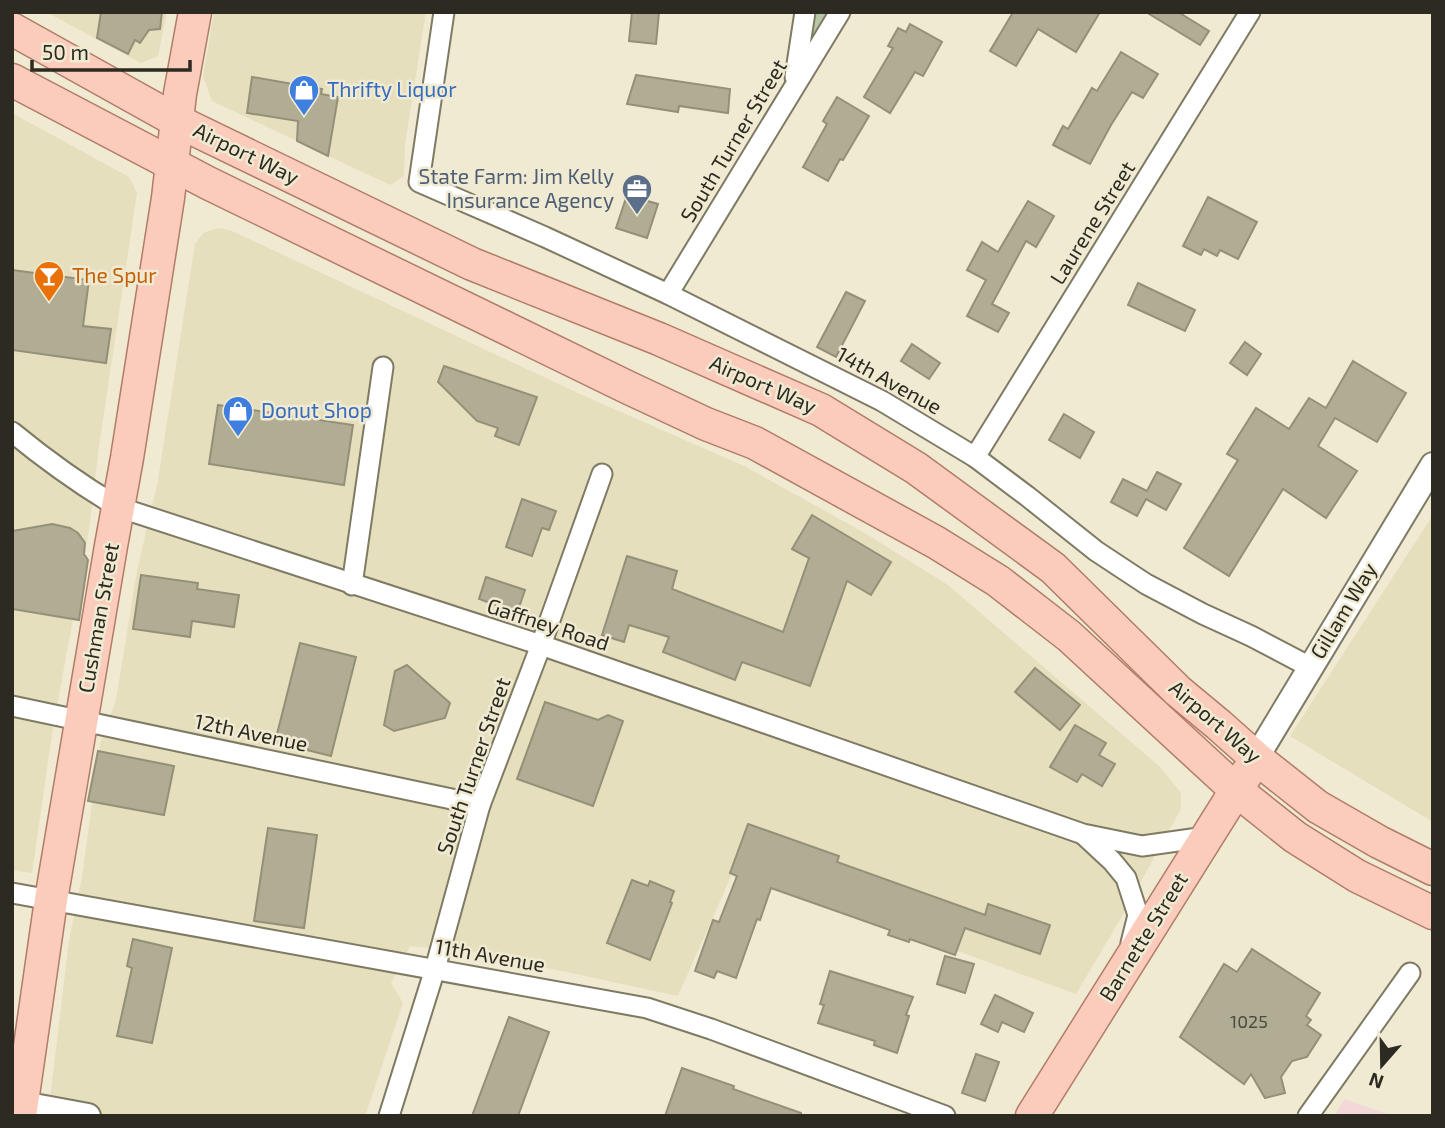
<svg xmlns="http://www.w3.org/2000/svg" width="1445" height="1128" font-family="'Exo 2',sans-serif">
<rect width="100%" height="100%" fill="#efead1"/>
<!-- built -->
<g fill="#e6dfbe">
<polygon points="46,12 167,12 158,56 141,63"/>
<polygon points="214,12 426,12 405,144 404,176 390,185 212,101 203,77"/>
<polygon points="12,113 129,177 137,193 99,446 89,530 52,734 32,873 12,870"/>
<polygon points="218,228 230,230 580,394 744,466 863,532 948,585 1159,766 1181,793 1181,809 1118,923 1076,994 734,870 678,996 468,951 410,946 391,983 403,1003 365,1116 48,1116 69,940 82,877 100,744 116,700 137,571 158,480 195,244 203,233"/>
<polygon points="1433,515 1433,822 1290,736"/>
</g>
<!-- education -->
<polygon fill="#f3d8d9" points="1345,1099 1359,1104 1393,1116 1334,1116"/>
<!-- green -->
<polygon fill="#b9c6a5" points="805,12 840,12 794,86"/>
<!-- building -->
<g fill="#b1ad94" stroke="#949078" stroke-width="2">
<polygon points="101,12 162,12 160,29 149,30 140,43 135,40 128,54 97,38"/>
<polygon points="632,12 659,12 656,44 629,41"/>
<polygon points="1010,12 1100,12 1076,52 1038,29 1016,66 990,51 1012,14"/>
<polygon points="1146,12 1178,12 1209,31 1200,45"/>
<polygon points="910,24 942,42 923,76 915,72 890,113 864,97 893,48 888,46 898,28 906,32"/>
<polygon points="1121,52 1158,74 1143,98 1132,92 1111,125 1090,164 1053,145 1063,126 1068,129 1092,88 1097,91"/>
<polygon points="636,75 730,89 728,113 679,106 678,112 627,104"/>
<polygon points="252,77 322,89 321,94 338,97 328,156 297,141 298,121 247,113"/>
<polygon points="837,97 869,116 843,160 840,159 828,181 803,167 827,124 823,121"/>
<polygon points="627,195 658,204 647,238 616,228"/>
<polygon points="1208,197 1257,222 1238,259 1220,250 1217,256 1204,249 1201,255 1183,246"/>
<polygon points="1028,201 1054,216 1036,247 1026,241 992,304 1009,313 998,332 967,316 986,280 967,270 982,242 998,252"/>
<polygon points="12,270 89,280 83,326 111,329 106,363 12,350"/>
<polygon points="1138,283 1195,310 1185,331 1128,305"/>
<polygon points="846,292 865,301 836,357 817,347"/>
<polygon points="1245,342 1261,354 1247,375 1230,363"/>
<polygon points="912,344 940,363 929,379 901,361"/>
<polygon points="1353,361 1406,393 1377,442 1335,418 1318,446 1357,471 1326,518 1283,489 1229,576 1184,548 1238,460 1227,454 1256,408 1289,429 1309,398 1326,408"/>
<polygon points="444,366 537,397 519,445 495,436 498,428 477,421 438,382"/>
<polygon points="218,405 353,425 344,485 209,464"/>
<polygon points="1064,414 1094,432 1080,458 1049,440"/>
<polygon points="1157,472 1181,484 1166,510 1146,499 1137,516 1111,502 1123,479 1147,491"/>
<polygon points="522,499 556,511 549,530 542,528 532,556 506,547"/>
<polygon points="812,515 891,562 871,595 847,581 810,686 742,662 735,680 663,652 669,637 629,625 624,642 602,635 627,556 677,571 672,589 783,632 809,558 792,549"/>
<polygon points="52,524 70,528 78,533 85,543 84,554 88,560 79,620 12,609 12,531"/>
<polygon points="141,575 198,583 197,589 239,595 234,627 192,621 190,637 133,629"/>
<polygon points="486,577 525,590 517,613 479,599"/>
<polygon points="300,643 356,657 331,756 275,742"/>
<polygon points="407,665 450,703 445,718 394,731 384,725 395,671"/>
<polygon points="1035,668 1080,705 1060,730 1015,692"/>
<polygon points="545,702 598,720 608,715 623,721 593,806 517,779"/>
<polygon points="1075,725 1106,743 1099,755 1115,764 1102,786 1082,774 1077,782 1050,767"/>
<polygon points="98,751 174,766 164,815 88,801"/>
<polygon points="748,824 839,856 837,862 985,915 988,904 1050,925 1040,954 965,928 955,955 910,939 909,942 888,935 890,930 771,888 760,920 757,919 736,978 717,971 714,978 695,971 713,920 719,922 737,876 730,873"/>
<polygon points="268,828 317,835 304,928 254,921"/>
<polygon points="632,880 648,886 650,881 674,891 670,902 672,903 650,960 607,943"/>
<polygon points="133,939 172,948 152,1043 117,1036 132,968 127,966"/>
<polygon points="1252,949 1320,993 1306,1016 1311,1020 1307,1025 1321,1035 1307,1057 1292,1061 1281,1077 1285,1093 1265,1098 1251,1074 1244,1084 1180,1037 1224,964 1237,972"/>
<polygon points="945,956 974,964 965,993 937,984"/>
<polygon points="830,971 913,997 906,1015 909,1016 897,1053 874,1045 875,1041 818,1023 824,1005 820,1004"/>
<polygon points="995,995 1033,1013 1024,1032 1002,1022 998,1032 981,1024"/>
<polygon points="509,1017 549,1032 518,1116 472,1116"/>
<polygon points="976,1054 999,1062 985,1101 962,1093"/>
<polygon points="682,1068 734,1086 733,1089 801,1113 801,1116 665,1116"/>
</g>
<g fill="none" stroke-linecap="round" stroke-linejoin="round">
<!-- minor casing -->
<g stroke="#7f7a63" stroke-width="23">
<g id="minor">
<polyline points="444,12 419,182 545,237 668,294 882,401 975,457 1027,496 1096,551 1146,584 1203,614 1251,636 1310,667"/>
<polyline points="795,77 805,12"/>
<polyline points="668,294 840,12"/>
<path d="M12,432C46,460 81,485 118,507L541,645L1083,834L1142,846L1206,837"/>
<polyline points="975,457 1250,12"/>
<polyline points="352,585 383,367"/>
<polyline points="12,706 480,805"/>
<polyline points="1084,835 1112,861 1126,878 1138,915 1131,943"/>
<polyline points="12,893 647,1008 711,1029 945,1116"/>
<polyline points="389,1116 435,969 480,805 541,645 602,474"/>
<polyline points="1308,1116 1410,973"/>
</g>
</g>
<!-- tertiary casing -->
<g stroke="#7f7a63" stroke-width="28">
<g id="tertiary">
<polyline points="1256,758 1433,465"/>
<polyline points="12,1102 88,1116"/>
</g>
</g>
<!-- primary casing -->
<g stroke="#b17c68" stroke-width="35">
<g id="primary">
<polyline points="12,29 177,121 472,264 659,339 821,410 916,468 1053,568 1178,691 1219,725 1256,758 1318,807 1379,842 1433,869"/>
<polyline points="12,80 208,183 629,388 706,424 755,443 937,543 998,581 1069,636 1236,790 1295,837 1357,876 1433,913"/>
<polyline points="20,1116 51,900 111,546 127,458 168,198 180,94 195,12"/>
<polyline points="1032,1116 1247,773"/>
</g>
</g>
<!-- minor -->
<use href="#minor" stroke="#fff" stroke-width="19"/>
<!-- tertiary -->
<use href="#tertiary" stroke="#fff" stroke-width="24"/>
<!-- primary -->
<use href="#primary" stroke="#fbcbbb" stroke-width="32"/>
</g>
<!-- icons -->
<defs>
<g id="shop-pin" transform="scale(1.575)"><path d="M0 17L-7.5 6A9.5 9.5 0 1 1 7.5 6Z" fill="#3f7fe0" stroke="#efead1"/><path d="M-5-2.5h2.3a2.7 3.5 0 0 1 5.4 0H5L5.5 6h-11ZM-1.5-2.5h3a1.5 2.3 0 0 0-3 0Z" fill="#fff"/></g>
<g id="office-pin" transform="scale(1.575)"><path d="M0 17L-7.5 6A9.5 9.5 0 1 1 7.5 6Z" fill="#5c6f8a" stroke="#efead1"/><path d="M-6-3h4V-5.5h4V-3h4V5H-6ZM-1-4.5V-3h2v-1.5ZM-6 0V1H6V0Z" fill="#fff"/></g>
<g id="bar-pin" transform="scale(1.575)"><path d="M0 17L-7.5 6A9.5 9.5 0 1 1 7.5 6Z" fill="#e8710a" stroke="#efead1"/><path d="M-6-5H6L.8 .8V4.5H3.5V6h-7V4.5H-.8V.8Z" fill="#fff"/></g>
</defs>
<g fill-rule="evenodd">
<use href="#shop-pin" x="304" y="90"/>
<use href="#office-pin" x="637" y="189"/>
<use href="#bar-pin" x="49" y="276"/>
<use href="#shop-pin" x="238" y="411"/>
</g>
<g text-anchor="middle" stroke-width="5" stroke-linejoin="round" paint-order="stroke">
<!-- number labels -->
<g font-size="18" fill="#4d4b3e">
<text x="1249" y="1028">1025</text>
</g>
<!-- shop labels -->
<g font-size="21" fill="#366cbe" stroke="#efead1" text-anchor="start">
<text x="327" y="97">Thrifty Liquor</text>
<text x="261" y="418">Donut Shop</text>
</g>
<!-- street labels -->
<g font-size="21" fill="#2c2a21" stroke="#efead1">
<text transform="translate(734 141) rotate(-59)" y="7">South Turner Street</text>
<text transform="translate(246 154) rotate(26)" y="7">Airport Way</text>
<text transform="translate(1093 223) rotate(-58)" y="7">Laurene Street</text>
<text transform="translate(889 381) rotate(29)" y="7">14th Avenue</text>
<text transform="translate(763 385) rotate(24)" y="7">Airport Way</text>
<text transform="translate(1344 611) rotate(-59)" y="7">Gillam Way</text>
<text transform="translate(99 618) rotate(-80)" y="7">Cushman Street</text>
<text transform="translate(548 625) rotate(18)" y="7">Gaffney Road</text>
<text transform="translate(1215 722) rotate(41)" y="7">Airport Way</text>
<text transform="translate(251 733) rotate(12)" y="7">12th Avenue</text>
<text transform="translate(474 766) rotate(-71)" y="7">South Turner Street</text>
<text transform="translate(1144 937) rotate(-58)" y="7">Barnette Street</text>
<text transform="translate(490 956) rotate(10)" y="7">11th Avenue</text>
</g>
<!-- service labels -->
<g font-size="21" fill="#4e5e75" stroke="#efead1" text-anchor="end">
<text x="614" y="184">State Farm: Jim Kelly<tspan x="614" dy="24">Insurance Agency</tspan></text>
</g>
<!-- food labels -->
<g font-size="21" fill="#c56008" stroke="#efead1" text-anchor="start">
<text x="72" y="283">The Spur</text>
</g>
</g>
<!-- border -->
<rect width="1445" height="1128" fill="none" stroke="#2c2a21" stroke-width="28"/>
<!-- north arrow -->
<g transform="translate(1382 1065) rotate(200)" stroke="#efead1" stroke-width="5" paint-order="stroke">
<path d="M0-5L12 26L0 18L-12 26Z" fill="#2c2a21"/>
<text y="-10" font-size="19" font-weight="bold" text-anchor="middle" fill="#2c2a21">N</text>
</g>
<!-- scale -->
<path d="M32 60v10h158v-10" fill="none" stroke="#2c2a21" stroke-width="3.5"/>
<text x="42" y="60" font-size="21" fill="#2c2a21" stroke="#efead1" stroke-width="5" paint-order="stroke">50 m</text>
</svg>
